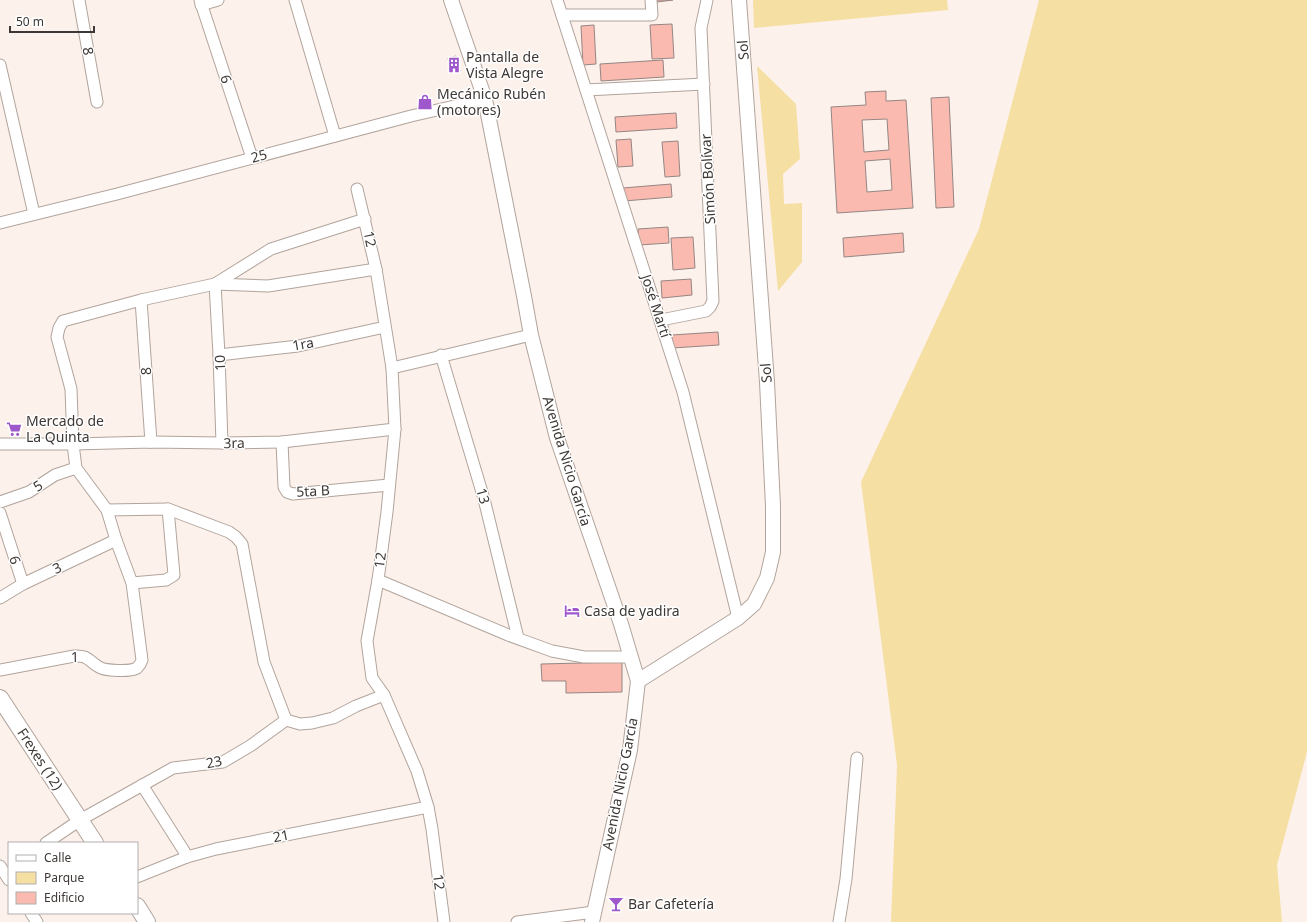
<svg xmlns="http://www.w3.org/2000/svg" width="1307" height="922" font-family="'Noto Sans',sans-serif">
<rect width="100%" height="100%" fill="#fdf1eb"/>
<!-- green -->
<g fill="#f5dfa3">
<polygon points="753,0 947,0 948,10 754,28"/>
<polygon points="1039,0 1307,0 1307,752 1277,865 1282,922 891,922 897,765 861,482 979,229"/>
<polygon points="757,66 796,104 800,159 783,174 784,204 802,203 802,262 778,291"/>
</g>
<!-- building -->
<g fill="#fbbaaf" stroke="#958683" fill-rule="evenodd">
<polygon points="657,0 673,0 657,2"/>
<polygon points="672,24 674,58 652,59 650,25"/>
<polygon points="594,25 596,64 583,65 581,26"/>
<polygon points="456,56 460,71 451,73 448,58"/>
<polygon points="663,60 664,77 601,81 600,64"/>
<path d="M886,91V101L906,100L913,208L837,213L831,107L866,105L865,92ZM887,119L889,150L864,152L862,120ZM890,159L892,190L867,192L865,161Z"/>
<polygon points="949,97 954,207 936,208 931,98"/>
<polygon points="676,113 677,128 616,132 615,117"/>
<polygon points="631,139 633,166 618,167 616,140"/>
<polygon points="678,141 680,176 665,177 662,142"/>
<polygon points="671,184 672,197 624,201 623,188"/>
<polygon points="668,227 669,243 639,245 638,229"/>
<polygon points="903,233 904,252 844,257 843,238"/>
<polygon points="693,237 695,268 673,270 671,238"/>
<polygon points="691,279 692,295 662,298 661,281"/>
<polygon points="718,332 719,345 672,348 672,335"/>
<polygon points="622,662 622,692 566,693 566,681 542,681 541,664"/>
</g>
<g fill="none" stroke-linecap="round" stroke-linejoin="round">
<!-- minor casing -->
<g stroke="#b1a49c" stroke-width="13">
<g id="minor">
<polyline points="79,0 97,102"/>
<polyline points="200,0 252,158"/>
<polyline points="295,0 335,136"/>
<polyline points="557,0 683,392 738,618"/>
<polyline points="201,5 218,0"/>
<polyline points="562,15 652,15 651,0"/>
<polyline points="0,65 34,214"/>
<polyline points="586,90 704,84"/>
<polyline points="357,189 376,269 392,368 395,429 387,512 378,580 367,641 372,678 384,695 417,771 428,807 432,829 444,922"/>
<polyline points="0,223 117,194 411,116 485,99"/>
<polyline points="215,284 271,249 365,219"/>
<polyline points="215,284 219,355 222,443"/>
<polyline points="141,300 151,442"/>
<polyline points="661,320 706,311 710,307 713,301 701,28 707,0"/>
<polyline points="219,355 298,346 385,327"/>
<polyline points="441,355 484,499 518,638"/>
<polyline points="392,368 531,335"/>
<polyline points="282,442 284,487 287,492 293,494 389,485"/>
<polyline points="0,444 73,444 151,442 222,443 282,442 395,429"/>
<polyline points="0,502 29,492 55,475 76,468"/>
<polyline points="107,510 168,509 229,532 236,537 242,544 264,662 286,720"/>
<polyline points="0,513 23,584"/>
<polyline points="378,580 508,635 552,651 584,657 632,657"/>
<polyline points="132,583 166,580 174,575 168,509"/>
<polyline points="0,598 23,584 116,540"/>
<path d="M0,670L74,656C89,655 88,661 99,667C105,671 130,672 137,668C139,666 141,663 142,660L132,583L116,540L107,510L76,468L73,444L71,389L57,337L59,328L63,321L141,300L215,284L268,286L376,269"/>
<polyline points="286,720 300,724 312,723 333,718 356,706 384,695"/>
<polyline points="142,785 184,851 187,857"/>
<polyline points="46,843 80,820 173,768 223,762 250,746 286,720"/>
<polyline points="0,866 9,880"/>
<polyline points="137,877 187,857 216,849 428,807"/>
<polyline points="31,913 37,922"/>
<polyline points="517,922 594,912"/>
<polyline points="839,922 846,879 857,758"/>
</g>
</g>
<!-- tertiary casing -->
<g stroke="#b1a49c" stroke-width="16">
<g id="tertiary">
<polyline points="451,0 485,99 524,296 531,335 557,438 621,624 638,681 630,750 592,922"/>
<polyline points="638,681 738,618 754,604 767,578 773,552 773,506 767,382 739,0"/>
</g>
</g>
<!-- secondary casing -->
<g stroke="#b1a49c" stroke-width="18">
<g id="secondary">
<polyline points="0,698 95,843"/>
<polyline points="137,906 147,922"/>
</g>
</g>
<!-- minor -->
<use href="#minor" stroke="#fff" stroke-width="11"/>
<!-- tertiary -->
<use href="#tertiary" stroke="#fff" stroke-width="14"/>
<!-- secondary -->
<use href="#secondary" stroke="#fff" stroke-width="16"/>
</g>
<!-- icons -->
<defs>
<g id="building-bare" transform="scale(1.2)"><path d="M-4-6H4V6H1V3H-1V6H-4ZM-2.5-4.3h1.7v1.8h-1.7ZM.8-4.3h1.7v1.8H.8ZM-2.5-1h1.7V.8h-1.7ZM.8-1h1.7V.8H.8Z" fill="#9e58cc" stroke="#fff" stroke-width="2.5" paint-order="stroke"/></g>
<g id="shop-bare" transform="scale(1.2)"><path d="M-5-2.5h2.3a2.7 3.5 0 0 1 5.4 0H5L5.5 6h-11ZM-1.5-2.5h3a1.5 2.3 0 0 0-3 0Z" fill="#9e58cc" stroke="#fff" stroke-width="2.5" paint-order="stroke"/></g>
<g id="supermarket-bare" transform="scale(1.2)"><path d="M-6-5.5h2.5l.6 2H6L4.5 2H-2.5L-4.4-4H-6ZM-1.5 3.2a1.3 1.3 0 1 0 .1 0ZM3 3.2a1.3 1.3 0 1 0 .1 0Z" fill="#9e58cc" stroke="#fff" stroke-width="2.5" paint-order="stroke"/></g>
<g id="hotel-bare" transform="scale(1.2)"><path d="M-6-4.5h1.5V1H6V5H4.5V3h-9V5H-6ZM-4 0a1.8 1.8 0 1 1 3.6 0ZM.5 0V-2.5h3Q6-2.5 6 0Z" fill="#9e58cc" stroke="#fff" stroke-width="2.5" paint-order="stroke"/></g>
<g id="bar-bare" transform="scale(1.2)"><path d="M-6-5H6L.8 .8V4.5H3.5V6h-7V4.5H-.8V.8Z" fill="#9e58cc" stroke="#fff" stroke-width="2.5" paint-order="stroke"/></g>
</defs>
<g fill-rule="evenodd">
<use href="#building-bare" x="454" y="65"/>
<use href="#shop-bare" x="425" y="102"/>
<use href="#supermarket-bare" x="14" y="429"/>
<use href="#hotel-bare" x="572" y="611"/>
<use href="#bar-bare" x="616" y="904"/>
</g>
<g text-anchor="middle" stroke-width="3" stroke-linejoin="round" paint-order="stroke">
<!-- street labels -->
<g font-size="14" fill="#3d3835" stroke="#fff">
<text transform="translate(743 50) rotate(-94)" y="5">Sol</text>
<text transform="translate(88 51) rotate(80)" y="5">8</text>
<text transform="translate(226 79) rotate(72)" y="5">6</text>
<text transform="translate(259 156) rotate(-15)" y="5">25</text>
<text transform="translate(708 179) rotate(-93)" y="5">Simón Bolívar</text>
<text transform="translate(370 239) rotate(78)" y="5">12</text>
<text transform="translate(656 306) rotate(72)" y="5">José Martí</text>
<text transform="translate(303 344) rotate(-10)" y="5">1ra</text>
<text transform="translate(220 363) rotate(-92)" y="5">10</text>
<text transform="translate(146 371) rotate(-94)" y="5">8</text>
<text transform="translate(766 373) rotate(-94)" y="5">Sol</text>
<text transform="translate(234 443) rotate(-1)" y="5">3ra</text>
<text transform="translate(567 461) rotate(73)" y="5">Avenida Nicio García</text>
<text transform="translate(38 486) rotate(-33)" y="5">5</text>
<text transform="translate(313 491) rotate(-3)" y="5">5ta B</text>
<text transform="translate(483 496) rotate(74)" y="5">13</text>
<text transform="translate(15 560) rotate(72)" y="5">6</text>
<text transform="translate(380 560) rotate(-82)" y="5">12</text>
<text transform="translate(57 568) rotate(-25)" y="5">3</text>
<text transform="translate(75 657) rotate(-1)" y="5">1</text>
<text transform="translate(40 759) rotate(57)" y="5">Frexes (12)</text>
<text transform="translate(214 762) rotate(-12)" y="5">23</text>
<text transform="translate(620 784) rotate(-79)" y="5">Avenida Nicio García</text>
<text transform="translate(281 836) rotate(-11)" y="5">21</text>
<text transform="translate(439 882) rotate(83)" y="5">12</text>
</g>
<!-- poi labels -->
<g font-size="14" fill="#3d3835" stroke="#fff" text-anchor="start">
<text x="466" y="62">Pantalla de<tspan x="466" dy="16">Vista Alegre</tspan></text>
<text x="437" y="99">Mecánico Rubén<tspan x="437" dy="16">(motores)</tspan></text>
<text x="26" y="426">Mercado de<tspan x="26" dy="16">La Quinta</tspan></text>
<text x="584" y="616">Casa de yadira</text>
<text x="628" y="909">Bar Cafetería</text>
</g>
</g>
<!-- legend -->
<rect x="8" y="842" width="130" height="72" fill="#ffffff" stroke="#b1afae"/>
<rect x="16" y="855" width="20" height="6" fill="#ffffff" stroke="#b1afae"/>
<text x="44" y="862" font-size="12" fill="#3d3835">Calle</text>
<rect x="16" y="872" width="20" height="12" fill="#f5dfa3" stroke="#b1afae"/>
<text x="44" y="882" font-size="12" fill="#3d3835">Parque</text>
<rect x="16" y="892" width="20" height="12" fill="#fbbaaf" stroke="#b1afae"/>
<text x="44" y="902" font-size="12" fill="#3d3835">Edificio</text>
<!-- scale -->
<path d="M10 26v6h84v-6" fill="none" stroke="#3d3835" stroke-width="2"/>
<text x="16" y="26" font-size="12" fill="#3d3835" stroke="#ffffff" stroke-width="3" paint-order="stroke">50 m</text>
</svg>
